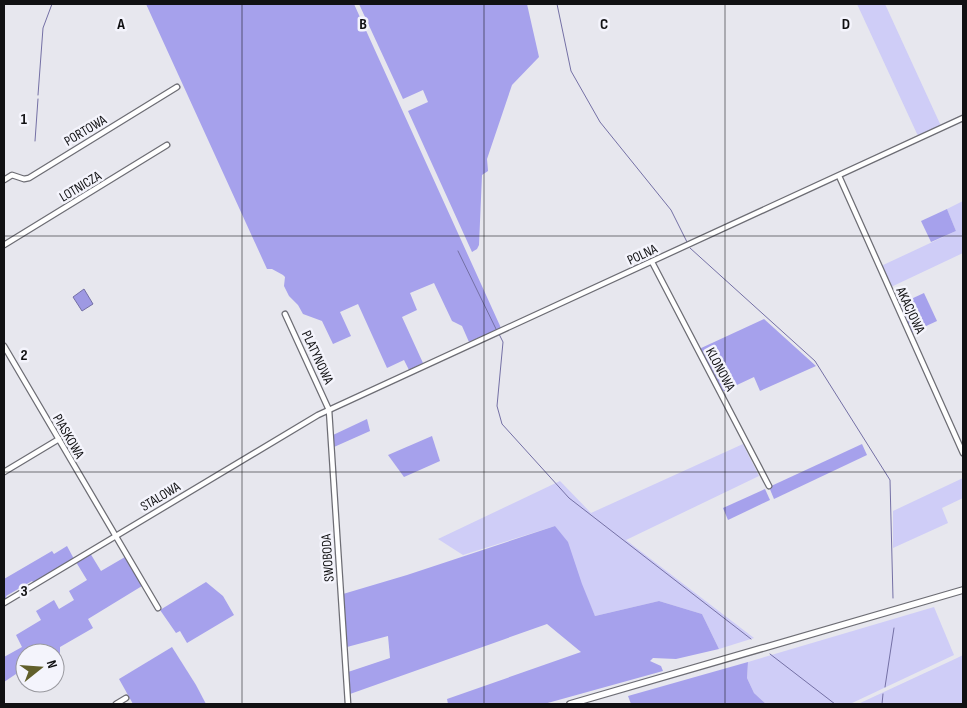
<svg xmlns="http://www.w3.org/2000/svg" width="967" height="708" font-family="'Sofia Sans Condensed',sans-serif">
<rect width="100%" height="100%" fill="#e7e7ee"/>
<!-- green -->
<g fill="#cfcdf7">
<polygon points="857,4 885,4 941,126 918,136"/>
<polygon points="963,201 963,253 891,287 881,266 956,231 947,209"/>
<polygon points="743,444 759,476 626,540 754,638 719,649 702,614 659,601 595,616 555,526 463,555 438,539 560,481 591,513"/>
<polygon points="963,478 963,498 942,508 948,523 893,548 893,511"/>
<polygon points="934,607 954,655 850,704 766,704 754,693 747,678 748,662"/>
<polygon points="963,655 963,704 858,704 957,658"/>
</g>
<!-- forest -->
<g fill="#a6a1ec">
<polygon points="146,4 354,4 501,328 469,342 462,326 452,321 434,283 410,293 417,310 402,317 423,363 409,370 404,360 387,368 358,304 340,312 351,336 333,344 322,321 303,314 298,305 289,296 284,286 285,277 283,275 272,269 267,269"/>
<polygon points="359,4 527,4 539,57 512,85 487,159 488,171 482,175 479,245 477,249 472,252 408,111 428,102 423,90 403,99"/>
<polygon points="947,209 956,231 931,242 921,221"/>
<polygon points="924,293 937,321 911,333 898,305"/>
<polygon points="764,319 816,366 760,391 754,377 722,392 699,349"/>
<polygon points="367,419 370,431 334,447 333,435"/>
<polygon points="432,436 440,461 404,477 388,455"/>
<polygon points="862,444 867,455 774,499 769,487"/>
<polygon points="765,489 770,500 728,520 723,508"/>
<polygon points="555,526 568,542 582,584 595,616 659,601 702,614 719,649 676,659 653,658 650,661 661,666 663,671 544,704 448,704 447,699 581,652 547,624 350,694 348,672 390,658 388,636 347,647 343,594 407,575"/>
<polygon points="67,546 74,559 34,583 32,581 6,596 7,599 4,602 4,579 52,551 54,554"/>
<polygon points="90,553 101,571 125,557 142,586 88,619 93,628 60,647 60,662 55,665 55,653 25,653 26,683 22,685 16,674 4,682 4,657 22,647 16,635 41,620 36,611 54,600 59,609 74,600 69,591 87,580 76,562"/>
<polygon points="206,582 223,596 234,615 187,643 180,631 176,633 160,610"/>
<polygon points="172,647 196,685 206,704 133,704 119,679"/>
<polygon points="748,662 747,678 754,693 766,704 631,704 628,696"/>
</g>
<!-- water -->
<polygon fill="#9e99e3" stroke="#7470a5" points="84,289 93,304 82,311 73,297"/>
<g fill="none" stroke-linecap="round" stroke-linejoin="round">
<!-- stream -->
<g stroke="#7470a5" stroke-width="1">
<polyline points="557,4 571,71 600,122 671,210 687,242"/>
<polyline points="38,95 43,28 52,4"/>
<polyline points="35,141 38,99"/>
<polyline points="690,248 815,361 890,480 893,598"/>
<polyline points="458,251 497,331"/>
<polyline points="499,334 503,342 497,406 502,424 569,498 751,639"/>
<polyline points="770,654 835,704"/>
<polyline points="885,687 894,628"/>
<polyline points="882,704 883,694"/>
</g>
<!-- minor casing -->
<g stroke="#6d6d74" stroke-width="7">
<g id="minor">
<polyline points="839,176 963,453"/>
<polyline points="4,180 12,175 24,179 29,178 177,87"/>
<polyline points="4,245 167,145"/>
<polyline points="652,262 769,486"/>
<polyline points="285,314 329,410 348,704"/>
<polyline points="4,346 158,608"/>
<polyline points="4,472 59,439"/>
<polyline points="4,603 318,415 963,118"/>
<polyline points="116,704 126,698"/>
</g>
</g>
<!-- major casing -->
<g stroke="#6d6d74" stroke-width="8">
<polyline id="major" points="570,704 963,590"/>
</g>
<!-- minor -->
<use href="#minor" stroke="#fff" stroke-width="4.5"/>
<!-- major -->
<use href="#major" stroke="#fff" stroke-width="5.5"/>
</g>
<!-- grid -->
<path fill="none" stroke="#111113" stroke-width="1" stroke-opacity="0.55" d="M242,4V704M484,4V704M725,4V704M4,236H963M4,472H963"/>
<g text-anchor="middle" stroke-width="5" stroke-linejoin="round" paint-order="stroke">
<!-- street labels -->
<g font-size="14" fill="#111113" stroke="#f4f4fc">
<text transform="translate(85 130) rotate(-31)" y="5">PORTOWA</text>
<text transform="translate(80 186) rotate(-31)" y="5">LOTNICZA</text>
<text transform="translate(642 254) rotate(-25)" y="5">POLNA</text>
<text transform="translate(911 310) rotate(65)" y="5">AKACJOWA</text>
<text transform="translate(318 357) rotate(65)" y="5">PLATYNOWA</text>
<text transform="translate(721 369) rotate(62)" y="5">KLONOWA</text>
<text transform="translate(69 436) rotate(60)" y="5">PIASKOWA</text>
<text transform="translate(160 496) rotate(-31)" y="5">STALOWA</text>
<text transform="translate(327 558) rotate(-94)" y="5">SWOBODA</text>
</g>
</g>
<g font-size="16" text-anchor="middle" font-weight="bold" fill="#111113" stroke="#f4f4fc" stroke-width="5" stroke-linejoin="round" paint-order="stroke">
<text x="121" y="29">A</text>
<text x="363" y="29">B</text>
<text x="604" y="29">C</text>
<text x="846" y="29">D</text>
<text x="24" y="124">1</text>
<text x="24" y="360">2</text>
<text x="24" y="596">3</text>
</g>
<!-- border -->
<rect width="967" height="708" fill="none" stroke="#111113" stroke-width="10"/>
<!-- north arrow -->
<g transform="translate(40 668) rotate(73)"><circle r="24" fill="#f4f4fc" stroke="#99999f"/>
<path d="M0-4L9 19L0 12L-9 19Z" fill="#615f2b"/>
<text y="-8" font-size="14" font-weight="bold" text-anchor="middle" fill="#111113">N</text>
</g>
</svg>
